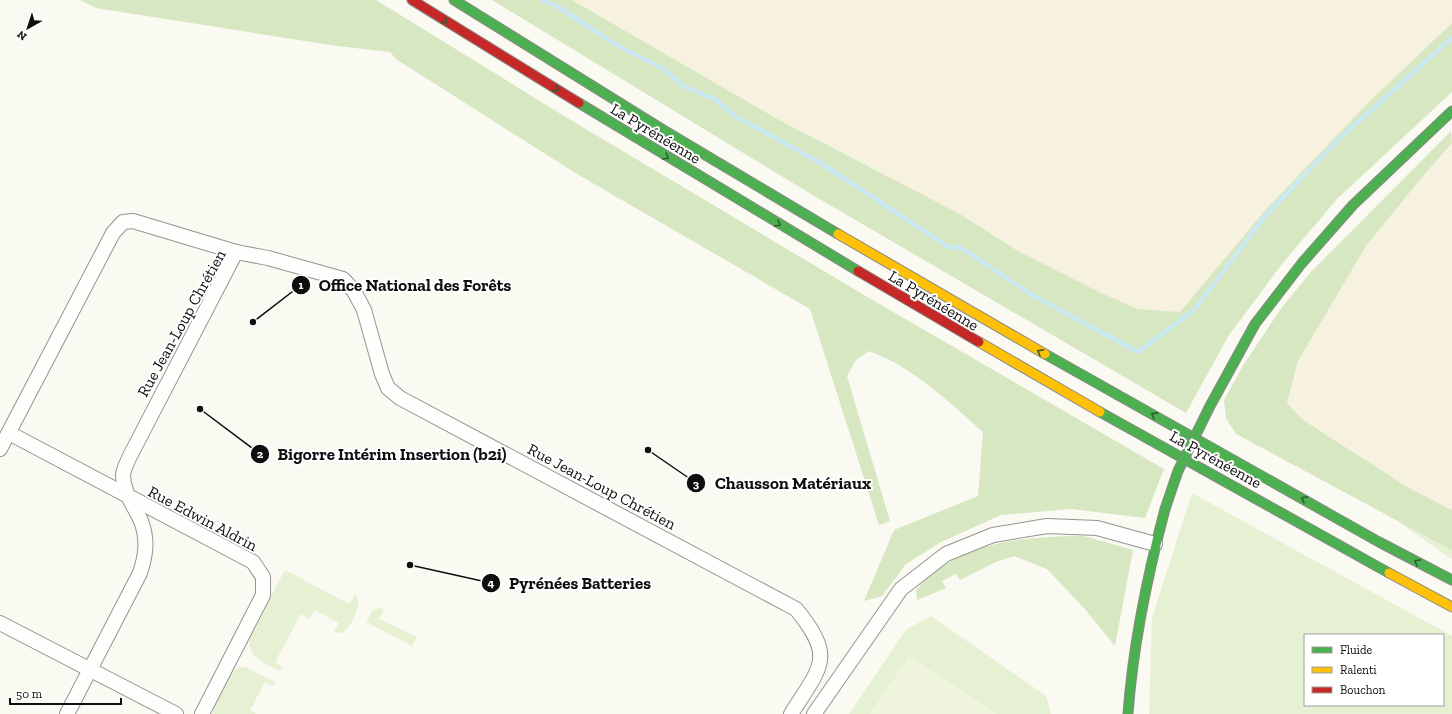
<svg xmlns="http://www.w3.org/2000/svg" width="1452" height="714" font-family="'Zilla Slab',serif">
<rect width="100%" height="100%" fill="#faf9f2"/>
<!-- farmland -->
<g fill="#f7f2df">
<polygon points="572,0 1452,0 1452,23 1372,99 1267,208 1180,312 1138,309 1099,292 1018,251 960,214 781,121"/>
<polygon points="1452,143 1452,510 1409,488 1303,420 1287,403 1298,361 1366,246 1423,176"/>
</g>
<!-- green -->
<g fill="#e6f0d3" fill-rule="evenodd">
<path d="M1192,493L1452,636V714H1149L1152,618ZM1305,635H1443V705H1305Z"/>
<polygon points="1396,520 1452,547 1452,559 1447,556"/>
<path d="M285,570L349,604L355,594C364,604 351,627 342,633L334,632L339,623L315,610L309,619L301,614L275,662L284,668L279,670C263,663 246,656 250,636Z"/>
<polygon points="380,608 384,609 379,619 417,637 412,646 366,622 373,610"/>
<polygon points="931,616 1046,696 1051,714 849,714 906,630"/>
<path d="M245,667L275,682L273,686L265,682L250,710L256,714H213C212,705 226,676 233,671C237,668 241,667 245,667Z"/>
</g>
<!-- forest -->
<g fill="#d7e7c1">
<path d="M80,0H376L569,119L864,295L1164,469L1145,518L1071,509L1001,515L941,542L906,564L882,596L864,601L894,530L978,496L983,432C948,401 913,367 869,351L856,360L847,376L890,521L879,525L810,309L577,174L396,59L390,52L337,46L96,8Z"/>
<polygon points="492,0 572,0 781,121 960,214 1018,251 1099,292 1138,309 1180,312 1267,208 1372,99 1452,23 1452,92 1337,199 1282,264 1229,335 1186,413 811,194"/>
<polygon points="1451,131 1452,143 1423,176 1366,246 1298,361 1287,403 1303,420 1409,488 1452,510 1452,550 1236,434 1226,418 1224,400 1244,364 1282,307 1310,273"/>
<path d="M1084,536L1133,550L1115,646L1084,608L1047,569L1014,556L996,562L960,580L956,574L942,581L946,588L917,600L916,590C960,540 1022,537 1084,536Z"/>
</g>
<!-- pitch -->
<polygon fill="#eff4dd" points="909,656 997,714 870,714"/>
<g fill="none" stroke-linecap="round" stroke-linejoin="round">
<!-- stream -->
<polyline stroke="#cae9f3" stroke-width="4.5" points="541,0 560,8 616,45 664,69 683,86 716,100 735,116 819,162 950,248 960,247 1032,295 1138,352 1194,310 1265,216 1340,138 1452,38"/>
<!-- street casing -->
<g stroke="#949491" stroke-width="16">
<g id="street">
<polyline points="9,433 253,562 263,577 263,595 202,714"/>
<polyline points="0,449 113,233 123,222 133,221 236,252"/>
<polyline points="0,623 176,714"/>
<path d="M67,714L140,573C146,555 148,539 141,521C134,505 123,493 123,474C124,468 128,460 131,454L236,252L268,258L343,279L354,291L364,310L382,374L388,388L400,398L796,609C836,658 821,666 791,714"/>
<polyline points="814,714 901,589 946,554 993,535 1047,526 1097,528 1155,544"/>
</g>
</g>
<!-- fast casing -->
<g stroke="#8b8a87" stroke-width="11">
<g id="fast">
<polyline points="454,0 665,131 838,234"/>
<polyline points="579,103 858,271"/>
<polyline points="1045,354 1379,542 1452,580"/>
<polyline points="1210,406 1255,324 1302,263 1353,205 1452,111"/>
<polyline points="1100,412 1389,573"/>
<path d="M1128,714C1133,644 1147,577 1165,509"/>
</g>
</g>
<!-- slow casing -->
<g stroke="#8b8a87" stroke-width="11">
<g id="slow">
<polyline points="838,234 1045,354"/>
<polyline points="979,342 1100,412"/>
<polyline points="1389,573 1452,607"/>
</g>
</g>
<!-- jam casing -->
<g stroke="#8b8a87" stroke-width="11">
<g id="jam">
<polyline points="412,0 579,103"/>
<polyline points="858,271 979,342"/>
</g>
</g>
<!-- street -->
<use href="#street" stroke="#fefefd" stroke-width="14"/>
<!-- fast -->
<use href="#fast" stroke="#4caf50" stroke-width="9"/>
<!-- slow -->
<use href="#slow" stroke="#ffc107" stroke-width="9"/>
<!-- jam -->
<use href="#jam" stroke="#c62828" stroke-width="9"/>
<!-- fast-bridge casing -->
<g stroke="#8b8a87" stroke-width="11" stroke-linecap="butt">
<polyline id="fast-bridge" points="1165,509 1178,471 1210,406"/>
</g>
<!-- fast-bridge -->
<use href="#fast-bridge" stroke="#4caf50" stroke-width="9"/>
</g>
<!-- one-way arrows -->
<defs><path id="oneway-chevron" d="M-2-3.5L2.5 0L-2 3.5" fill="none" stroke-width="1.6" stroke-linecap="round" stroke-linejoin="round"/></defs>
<g stroke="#2d5e2f">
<use href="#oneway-chevron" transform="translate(445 21) rotate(32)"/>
<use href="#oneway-chevron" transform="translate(556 89) rotate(32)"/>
<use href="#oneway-chevron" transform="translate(666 157) rotate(31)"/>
<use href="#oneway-chevron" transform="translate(778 224) rotate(31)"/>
<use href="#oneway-chevron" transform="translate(1040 352) rotate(-151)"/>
<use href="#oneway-chevron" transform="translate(1154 415) rotate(-151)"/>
<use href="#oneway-chevron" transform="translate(1304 499) rotate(-151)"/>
<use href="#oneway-chevron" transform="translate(1417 562) rotate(-152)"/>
</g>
<g text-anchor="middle" stroke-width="4" stroke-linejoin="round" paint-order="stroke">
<!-- street labels -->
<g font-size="16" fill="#0e0e0e" stroke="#fff">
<text transform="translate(656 133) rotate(31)" y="6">La Pyrénéenne</text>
<text transform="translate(934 300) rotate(31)" y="6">La Pyrénéenne</text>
<text transform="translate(181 323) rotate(-61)" y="6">Rue Jean-Loup Chrétien</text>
<text transform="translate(1216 459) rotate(29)" y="6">La Pyrénéenne</text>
<text transform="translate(602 486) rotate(28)" y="6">Rue Jean-Loup Chrétien</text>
<text transform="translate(203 518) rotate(28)" y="6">Rue Edwin Aldrin</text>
</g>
</g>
<!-- callouts -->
<path fill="none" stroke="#0e0e0e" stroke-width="1.5" d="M253 322L301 285M200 409L260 454M648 450L696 483M410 565L491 583"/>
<g fill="#0e0e0e" stroke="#fff" stroke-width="1.5">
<circle cx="253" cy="322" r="4"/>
<circle cx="200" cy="409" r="4"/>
<circle cx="648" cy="450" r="4"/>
<circle cx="410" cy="565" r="4"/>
<circle cx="301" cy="285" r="10"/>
<circle cx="260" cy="454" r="10"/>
<circle cx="696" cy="483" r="10"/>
<circle cx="491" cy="583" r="10"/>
</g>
<g font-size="12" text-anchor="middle" font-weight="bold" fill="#fff">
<text x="301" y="289">1</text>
<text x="260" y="458">2</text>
<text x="696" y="488">3</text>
<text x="491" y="587">4</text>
</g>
<g font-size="17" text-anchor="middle" font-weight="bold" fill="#0e0e0e" stroke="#fff" stroke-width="4" stroke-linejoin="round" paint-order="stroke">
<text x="415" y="291">Office National des Forêts</text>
<text x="392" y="460">Bigorre Intérim Insertion (b2i)</text>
<text x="793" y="489">Chausson Matériaux</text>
<text x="580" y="589">Pyrénées Batteries</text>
</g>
<!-- legend -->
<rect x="1304" y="634" width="140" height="72" fill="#ffffff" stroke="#9f9f9f"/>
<rect x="1312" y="647" width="20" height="6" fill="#4caf50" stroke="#9f9f9f"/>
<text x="1340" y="654" font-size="12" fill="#0e0e0e">Fluide</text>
<rect x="1312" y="667" width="20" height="6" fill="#ffc107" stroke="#9f9f9f"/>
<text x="1340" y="674" font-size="12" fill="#0e0e0e">Ralenti</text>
<rect x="1312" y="687" width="20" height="6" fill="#c62828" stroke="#9f9f9f"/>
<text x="1340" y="694" font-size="12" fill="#0e0e0e">Bouchon</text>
<!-- north arrow -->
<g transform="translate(28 28) rotate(219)" stroke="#ffffff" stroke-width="3" paint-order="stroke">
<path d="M0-3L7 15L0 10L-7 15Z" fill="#0e0e0e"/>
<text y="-6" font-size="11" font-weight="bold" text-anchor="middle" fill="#0e0e0e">N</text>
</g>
<!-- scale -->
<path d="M10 698v6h111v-6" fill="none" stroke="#0e0e0e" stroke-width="2"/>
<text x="16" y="698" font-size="12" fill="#0e0e0e" stroke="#ffffff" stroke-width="3" paint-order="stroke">50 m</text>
</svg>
